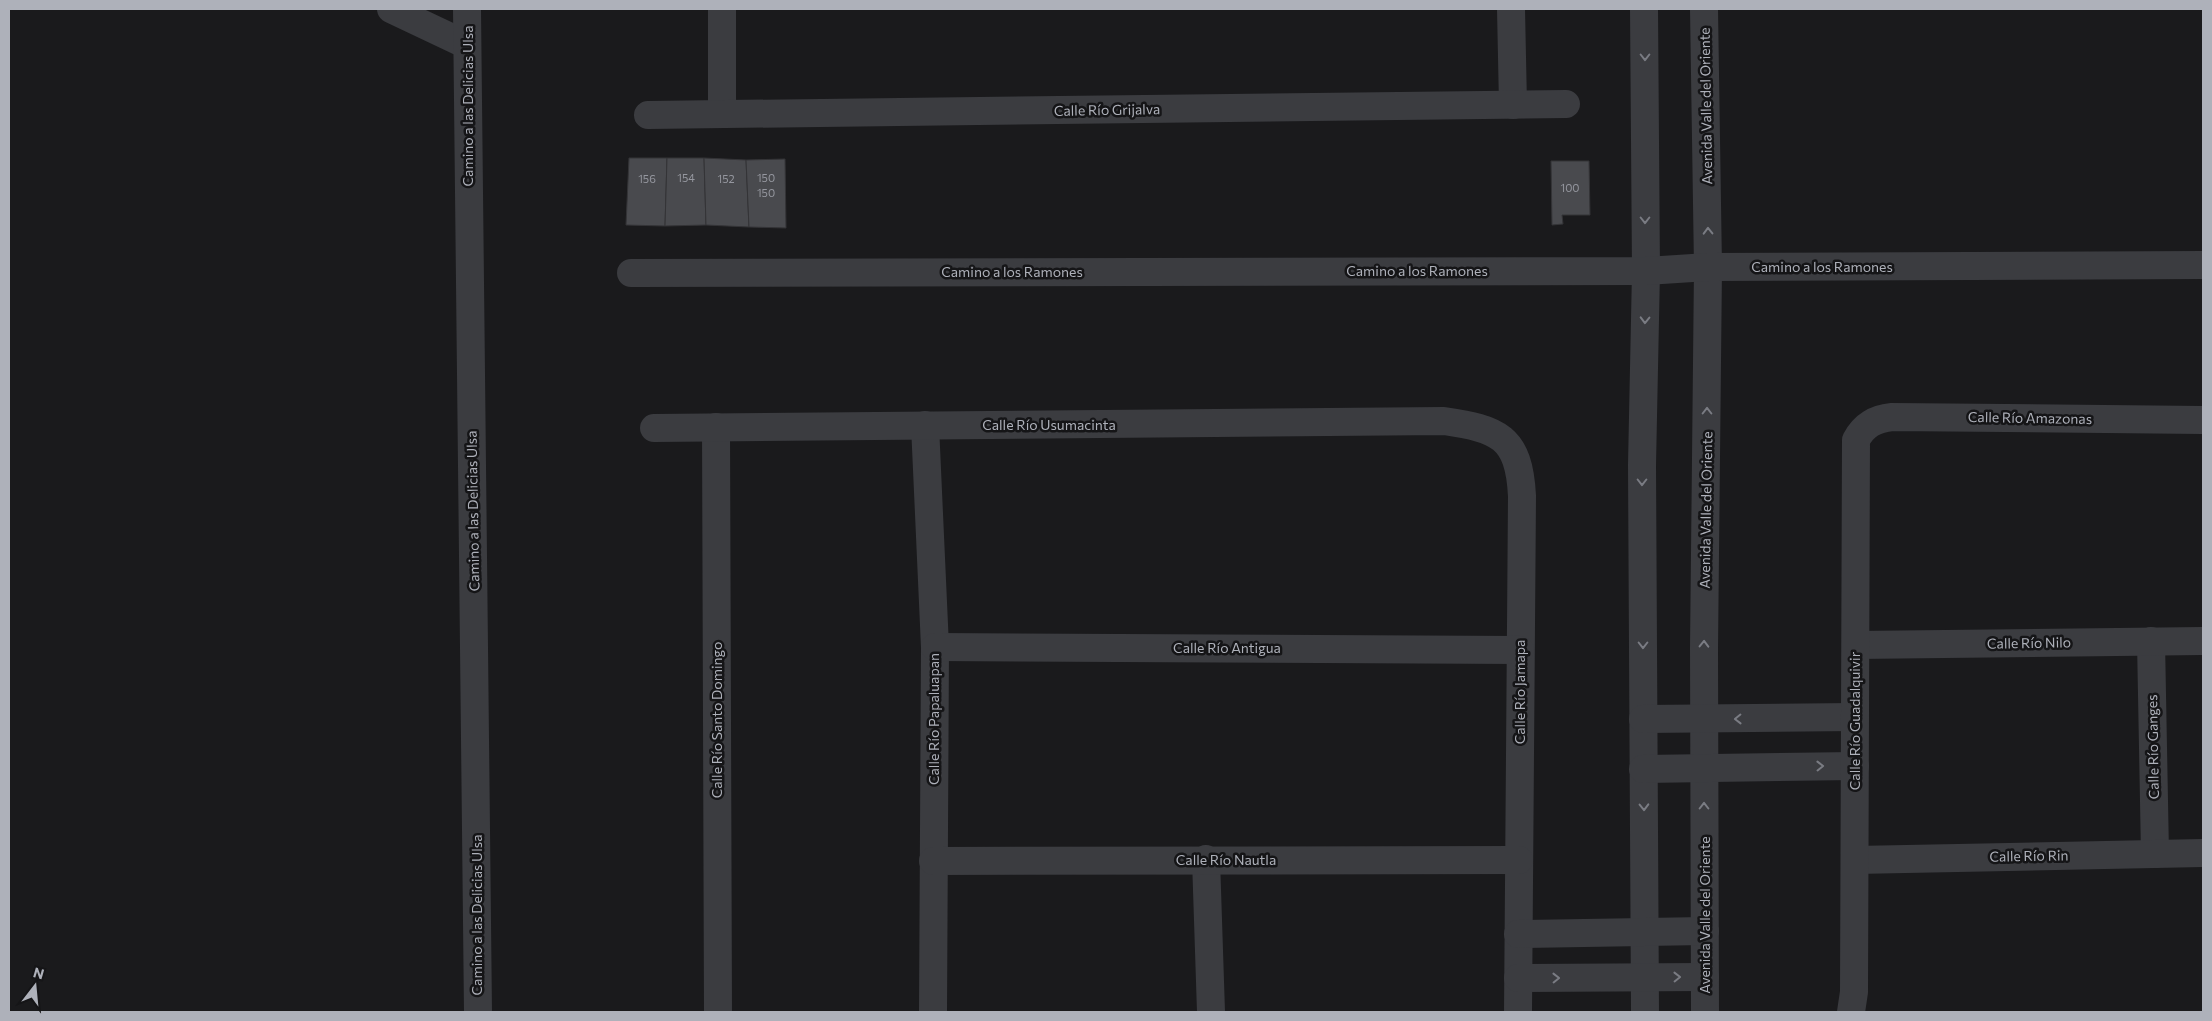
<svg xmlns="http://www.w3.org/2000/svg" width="2212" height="1021" font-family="Commissioner,sans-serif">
<rect width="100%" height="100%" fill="#1a1a1c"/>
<!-- building -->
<g fill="#494a4e" stroke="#343437">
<polygon points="629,158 667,158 665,226 626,225"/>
<polygon points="667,158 704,158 706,225 665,226"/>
<polygon points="704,158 746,160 749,227 706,225"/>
<polygon points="785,159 786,228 749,227 746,160"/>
<polygon points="1551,161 1589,161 1590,215 1562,215 1563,224 1552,225"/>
</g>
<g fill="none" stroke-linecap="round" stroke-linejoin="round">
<!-- minor -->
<g stroke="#3b3c40" stroke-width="28">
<polyline points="391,9 467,45"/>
<polyline points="467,9 478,1012"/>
<polyline points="1511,9 1513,105"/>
<polyline points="1644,9 1646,271 1642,465 1645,1012"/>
<polyline points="1704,9 1708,267 1704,649 1705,1012"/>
<polyline points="722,114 722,9"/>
<polyline points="648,115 1566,104"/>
<polyline points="631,273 1646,271 1708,267 2203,265"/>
<polyline points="925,425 935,647 933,1012"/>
<polyline points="716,427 718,1012"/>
<path d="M654,428L1444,421C1498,429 1519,436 1522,496L1518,1012"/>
<polyline points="2151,641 2155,854"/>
<polyline points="1856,645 2203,641"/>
<polyline points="935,647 1520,650"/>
<polyline points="1643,719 1855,717"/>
<polyline points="1643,769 1855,766"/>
<polyline points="1206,859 1211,1012"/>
<polyline points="1855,860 2203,853"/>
<polyline points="933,861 1519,860"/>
<polyline points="1518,934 1705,931"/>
<polyline points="1518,978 1705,977"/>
<path d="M1851,1012L1854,992L1856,440C1864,425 1875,419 1892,417L2203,420"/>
</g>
</g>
<!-- one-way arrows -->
<defs><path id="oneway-chevron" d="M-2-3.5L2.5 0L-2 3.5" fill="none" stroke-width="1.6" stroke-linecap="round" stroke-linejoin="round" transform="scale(1.25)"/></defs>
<g stroke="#7a7c83">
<use href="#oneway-chevron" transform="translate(1645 57) rotate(90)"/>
<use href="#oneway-chevron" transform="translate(1645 220) rotate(90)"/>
<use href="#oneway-chevron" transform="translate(1708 231) rotate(-91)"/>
<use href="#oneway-chevron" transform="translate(1645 320) rotate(91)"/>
<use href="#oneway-chevron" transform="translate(1707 411) rotate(-90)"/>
<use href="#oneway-chevron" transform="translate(1642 482) rotate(90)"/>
<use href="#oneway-chevron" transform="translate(1704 644) rotate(-89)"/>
<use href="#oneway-chevron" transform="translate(1643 645) rotate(90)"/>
<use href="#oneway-chevron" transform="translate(1738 719) rotate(179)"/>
<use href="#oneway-chevron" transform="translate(1820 766) rotate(-1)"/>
<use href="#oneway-chevron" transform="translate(1704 806) rotate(-90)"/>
<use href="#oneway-chevron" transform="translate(1644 807) rotate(89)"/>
<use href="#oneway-chevron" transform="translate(1677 977) rotate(-1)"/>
<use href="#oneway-chevron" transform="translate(1556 978) rotate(-1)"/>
</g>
<g text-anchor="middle" stroke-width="5" stroke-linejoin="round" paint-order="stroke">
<!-- number labels -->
<g font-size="11" fill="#95979f">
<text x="686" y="182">154</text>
<text x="766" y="182">150</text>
<text x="647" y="183">156</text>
<text x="726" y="183">152</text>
<text x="1570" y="192">100</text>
<text x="766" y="197">150</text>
</g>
<!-- street labels -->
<g font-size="14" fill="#aeb1ba" stroke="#151517">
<text transform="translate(468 106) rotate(-90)" y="5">Camino a las Delicias Ulsa</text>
<text transform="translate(1706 106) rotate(-91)" y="5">Avenida Valle del Oriente</text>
<text transform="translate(1107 110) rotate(-1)" y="5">Calle Río Grijalva</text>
<text x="1822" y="272">Camino a los Ramones</text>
<text x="1417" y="276">Camino a los Ramones</text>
<text x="1012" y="277">Camino a los Ramones</text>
<text transform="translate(2030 418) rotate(1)" y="5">Calle Río Amazonas</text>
<text x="1049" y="430">Calle Río Usumacinta</text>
<text transform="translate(1706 510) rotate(-89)" y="5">Avenida Valle del Oriente</text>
<text transform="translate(473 511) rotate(-91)" y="5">Camino a las Delicias Ulsa</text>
<text transform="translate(2029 643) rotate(-1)" y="5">Calle Río Nilo</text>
<text x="1227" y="653">Calle Río Antigua</text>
<text transform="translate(1520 692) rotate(-90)" y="5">Calle Río Jamapa</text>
<text transform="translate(934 719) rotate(-90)" y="5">Calle Río Papaluapan</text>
<text transform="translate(717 720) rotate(-90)" y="5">Calle Río Santo Domingo</text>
<text transform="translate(1855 721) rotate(-90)" y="5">Calle Río Guadalquivir</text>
<text transform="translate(2153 747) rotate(-91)" y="5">Calle Río Ganges</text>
<text transform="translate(2029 856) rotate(-1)" y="5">Calle Río Rin</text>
<text x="1226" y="865">Calle Río Nautla</text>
<text transform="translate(477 915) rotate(-90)" y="5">Camino a las Delicias Ulsa</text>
<text transform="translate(1705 915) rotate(-90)" y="5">Avenida Valle del Oriente</text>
</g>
</g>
<!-- border -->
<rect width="2212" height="1021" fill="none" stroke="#aeb1ba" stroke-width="20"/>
<!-- north arrow -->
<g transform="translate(35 986) rotate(16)" stroke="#151517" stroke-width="4" paint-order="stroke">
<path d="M0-4L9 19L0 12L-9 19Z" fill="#aeb1ba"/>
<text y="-8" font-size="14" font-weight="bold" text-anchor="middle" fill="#aeb1ba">N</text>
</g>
</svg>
